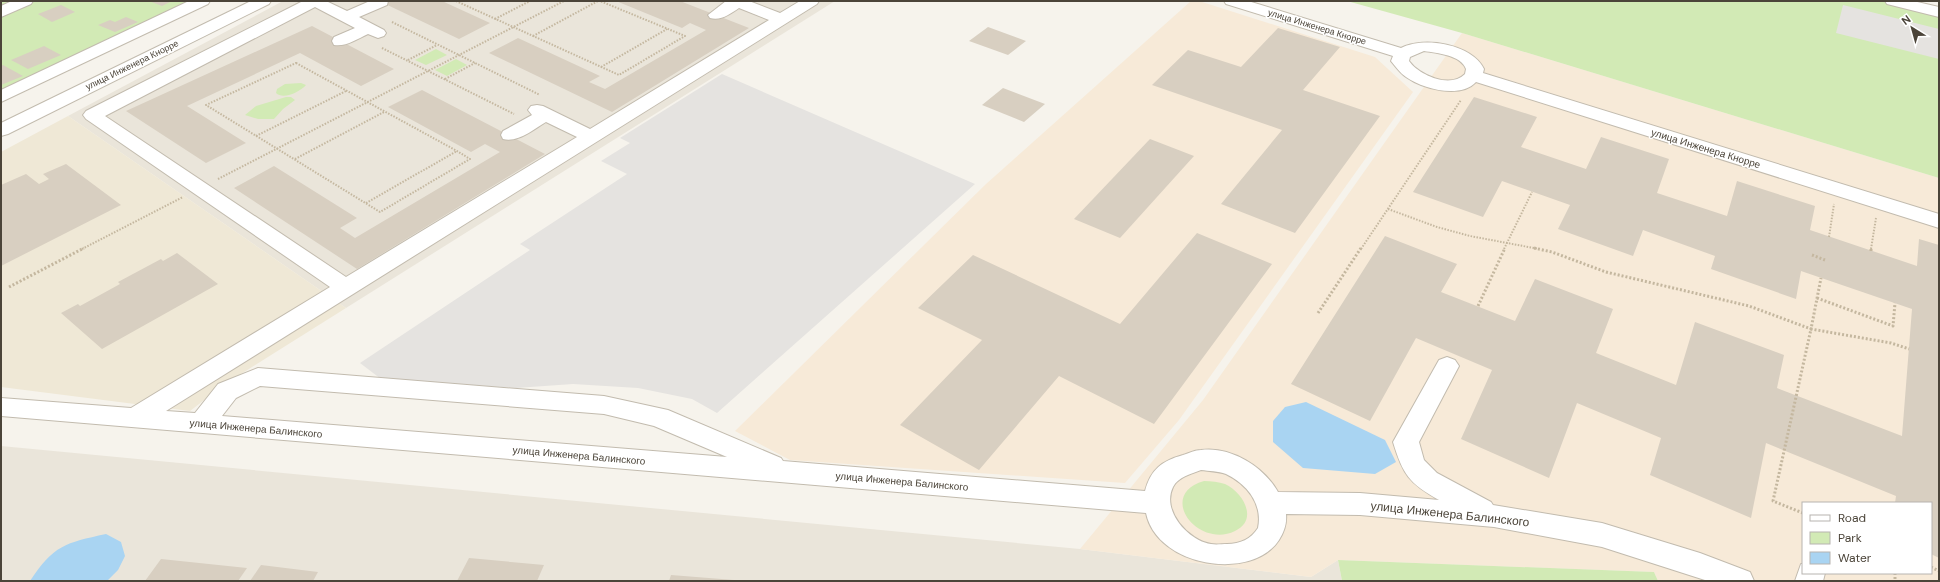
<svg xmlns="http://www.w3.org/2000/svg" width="1940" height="582" font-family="'DM Sans',sans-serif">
<rect width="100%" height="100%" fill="#f6f3ec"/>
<!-- residential -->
<g fill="#eae5da">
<polygon points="283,1 835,1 346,308 68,116"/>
<polygon points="1,446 1080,549 1311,577 1338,560 1342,581 1,581"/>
</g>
<!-- commercial -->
<g fill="#f7ead8" fill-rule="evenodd">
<polygon points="1191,1 1199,1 1375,57 1413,92 1179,420 1125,483 790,460 735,431 986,184"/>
<path d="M1462,33L1939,178V581H1658L1654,572L1338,560L1311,577L1080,549L1203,400ZM1803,503H1931V573H1803Z"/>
</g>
<!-- education -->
<polygon fill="#efe8d6" points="68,116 346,308 225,384 190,411 1,387 1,152"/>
<!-- green -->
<g fill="#d2eab5">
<polygon points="1,1 193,1 1,91"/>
<polygon points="1347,1 1880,1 1939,15 1939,178 1462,33"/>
<polygon points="436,49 447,55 426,65 415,60"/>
<polygon points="456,59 467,65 447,76 435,70"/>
<path d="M301,83L306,85C300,92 283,100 276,93L277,89L285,84Z"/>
<polygon points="286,97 291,97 295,100 283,109 274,119 258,119 245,115 256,106"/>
<path d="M1204,481C1211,481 1219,482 1225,484C1243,492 1259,520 1235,531C1198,549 1156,495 1204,481Z"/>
<polygon points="1338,560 1654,572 1658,581 1342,581"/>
</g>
<!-- parking -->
<g fill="#e5e3e0">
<polygon points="1843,5 1939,29 1939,59 1836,33"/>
<polygon points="722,74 975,184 717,413 692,399 638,388 573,384 516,388 381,379 360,363 530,250 520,244 627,174 601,161 630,143 620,138"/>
</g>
<!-- water -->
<g fill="#a9d4f2">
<polygon points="1306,402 1385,440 1396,462 1375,474 1303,468 1273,442 1273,421 1285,407"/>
<path d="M106,534L121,542L125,556L118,570L107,581H30C54,545 65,543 106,534Z"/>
</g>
<!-- building -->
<g fill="#d8cfc1">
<polygon points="149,1 172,1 162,6"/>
<polygon points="379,1 442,1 490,23 459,39"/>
<polygon points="616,1 680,1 749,28 612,112 489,53 518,38 600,76 589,82 605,89 706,30 690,23 682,28"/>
<polygon points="61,5 75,12 52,22 38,14"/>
<polygon points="126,17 138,22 115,32 98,25 110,20 115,22"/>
<polygon points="312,26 394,69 361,86 300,53 187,106 246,143 206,163 126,111"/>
<polygon points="988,27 1026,41 1008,55 969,41"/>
<polygon points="1278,28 1340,47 1303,90 1380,116 1295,233 1221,204 1282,130 1152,85 1188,50 1241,67"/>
<polygon points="44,46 61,55 28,69 11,60"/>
<polygon points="3,65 23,76 1,85 1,66"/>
<polygon points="1003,88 1045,104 1024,122 982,105"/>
<polygon points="422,90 545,154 357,269 234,188 274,166 357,218 340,228 355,238 500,152 485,144 471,152 388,107"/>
<polygon points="1474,97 1537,117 1521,147 1586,169 1601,137 1669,159 1657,193 1727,216 1737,181 1815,206 1810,230 1917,266 1919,239 1939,245 1939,558 1931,554 1931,503 1895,503 1896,496 1766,443 1751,518 1650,475 1661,438 1577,403 1549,478 1461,439 1492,370 1416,338 1370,421 1291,384 1385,236 1457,264 1441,292 1515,321 1535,279 1613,309 1596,353 1676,385 1695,322 1784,355 1777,388 1902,436 1912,309 1801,271 1796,299 1711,269 1715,256 1643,230 1633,256 1558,229 1570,205 1502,181 1483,217 1413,192"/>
<polygon points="1150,139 1194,156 1120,238 1074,219"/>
<polygon points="66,164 121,205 1,266 1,185 26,174 39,184 49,179 43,174"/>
<polygon points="1197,233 1272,264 1154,424 1059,376 979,470 900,425 982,340 918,308 973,255 1120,324"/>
<polygon points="177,253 218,284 102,349 61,313 78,304 80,306 120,284 118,282 161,259 163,261"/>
<polygon points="469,558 544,565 537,581 457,581"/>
<polygon points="161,559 247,568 238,581 145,581"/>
<polygon points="261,565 318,572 313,581 250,581"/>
<polygon points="671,575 734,580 734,581 669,581"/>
</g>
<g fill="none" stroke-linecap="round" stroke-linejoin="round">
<!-- minor casing -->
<g stroke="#c2bbae" stroke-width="2">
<g id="minor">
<polygon points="12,1 33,1 31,4 1,17 1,6"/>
<polygon points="189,1 210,1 208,4 1,102 1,90"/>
<polygon points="251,1 271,1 269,4 8,134 1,136 1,123"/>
<path d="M303,1H326L347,11L370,1H388L387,5L359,17L384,30L386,33L384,36L378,38L368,34C357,39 346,47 334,45L332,41L334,37L355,28L315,7L105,116L346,277L577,137L546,122C534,129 518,143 503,139L501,135L503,131L532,115L528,110L531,106L537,105L543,106L590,129L769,20L739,8C730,14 721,21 710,18L708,15L726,1H749L780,13L800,1H819L817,4L166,411L195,413L218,384L258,368L604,396L668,410L781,458L783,461L1145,491C1151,469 1162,461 1183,455C1189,453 1195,450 1201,450C1231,446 1264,467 1278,492L1360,493L1439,500C1409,483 1403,475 1393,442L1439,360L1447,357L1455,360L1459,366L1419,442L1424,460L1437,473L1491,502L1493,505L1602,523L1700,553L1750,572L1754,581H1708L1602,547L1494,527L1360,515L1286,514C1287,524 1284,532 1279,540C1252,582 1157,567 1146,513L1,416V398L131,408L330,287L86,119L83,115L86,111ZM260,386L604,414L654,426L727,457L222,416L236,398ZM1201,470C1209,471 1218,471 1226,474C1247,484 1263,504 1258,528C1251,539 1240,544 1227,544C1222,544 1216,545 1211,544C1189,541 1161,511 1173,487C1178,477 1191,474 1201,470Z"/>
<path d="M1224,1H1248L1401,48C1424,36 1472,44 1484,69L1483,73L1939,214V228L1476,82C1460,99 1423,89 1406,77C1400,73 1396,67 1391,61L1393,56L1226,4ZM1424,51C1437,53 1461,55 1466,69L1465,74C1450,89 1419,75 1409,61L1410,57Z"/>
<polygon points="1885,1 1913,1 1939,7 1939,17 1887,4"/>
<polygon points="1801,564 1803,564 1803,573 1825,573 1823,581 1795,581"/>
</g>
</g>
<!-- path-far1 -->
<g stroke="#c4b79f" stroke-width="2" stroke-dasharray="1.5 1.5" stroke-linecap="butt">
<polyline points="456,1 619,75 685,36 600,1"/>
<polyline points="495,19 530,1"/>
<polyline points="392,22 540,95"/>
<polyline points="533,36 598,1"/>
<polyline points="382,48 514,114"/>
<polyline points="408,60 437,45"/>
<polygon points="296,63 457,151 470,159 380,212 206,105"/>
<polyline points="601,67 667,29"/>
<polyline points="445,79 475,63"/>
<polyline points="256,136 346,91"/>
<polyline points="295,159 384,112"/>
<polyline points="218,179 564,1"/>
<polyline points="366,203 457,151"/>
<polyline points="1388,209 1437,227 1470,236 1539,249"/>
<polyline points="1829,237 1834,204"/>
<polyline points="82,249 183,197"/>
<polyline points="1361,249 1461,100"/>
<polyline points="1504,249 1532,192"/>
<polyline points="1871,249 1876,218"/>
</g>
<!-- path -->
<g stroke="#c4b79f" stroke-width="3" stroke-dasharray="2 2" stroke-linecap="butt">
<polyline points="1534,248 1552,252 1606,272 1749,306 1811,329 1821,278"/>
<polyline points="1871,251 1871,248"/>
<polyline points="1812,255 1825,260"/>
<polyline points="9,287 84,248"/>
<polyline points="1817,298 1893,326 1895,303"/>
<polyline points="1478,306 1505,248"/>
<polyline points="1318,313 1361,248"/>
<polyline points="1803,513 1773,501 1811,329 1891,343 1909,349"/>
<polyline points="1931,567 1939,571"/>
<polyline points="1895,573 1895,581"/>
</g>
<!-- minor -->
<use href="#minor" fill="#fff" fill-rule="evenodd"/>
</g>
<g text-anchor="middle" stroke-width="3" stroke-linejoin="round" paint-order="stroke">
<!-- far-street labels -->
<g font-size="9" fill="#4b4439" stroke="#fff">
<text transform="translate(1317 27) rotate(17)" y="3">улица Инженера Кнорре</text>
<text transform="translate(132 65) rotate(-26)" y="3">улица Инженера Кнорре</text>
</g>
<!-- street labels -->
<g font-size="10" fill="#4b4439" stroke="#fff">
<text transform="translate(1706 148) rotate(17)" y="4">улица Инженера Кнорре</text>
<text transform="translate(256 428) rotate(5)" y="4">улица Инженера Балинского</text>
<text transform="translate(579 455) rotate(5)" y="4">улица Инженера Балинского</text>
<text transform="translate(902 481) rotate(5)" y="4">улица Инженера Балинского</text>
</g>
<!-- near-street labels -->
<g font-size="12" fill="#4b4439" stroke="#fff">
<text transform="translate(1450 514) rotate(6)" y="4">улица Инженера Балинского</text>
</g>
</g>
<!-- border -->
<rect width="1940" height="582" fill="none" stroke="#4b4439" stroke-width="4"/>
<!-- legend -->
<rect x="1802" y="502" width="130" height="72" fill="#ffffff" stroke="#b7b4b0"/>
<rect x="1810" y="515" width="20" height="6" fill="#ffffff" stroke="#b7b4b0"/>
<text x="1838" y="522" font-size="12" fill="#4b4439">Road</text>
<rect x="1810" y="532" width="20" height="12" fill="#d2eab5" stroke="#b7b4b0"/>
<text x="1838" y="542" font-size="12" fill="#4b4439">Park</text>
<rect x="1810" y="552" width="20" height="12" fill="#a9d4f2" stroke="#b7b4b0"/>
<text x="1838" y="562" font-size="12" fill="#4b4439">Water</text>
<!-- north arrow -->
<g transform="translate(1912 28) rotate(323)" stroke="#ffffff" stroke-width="3" paint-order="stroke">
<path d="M0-3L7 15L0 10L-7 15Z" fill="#4b4439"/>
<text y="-6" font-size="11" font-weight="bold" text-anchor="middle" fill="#4b4439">N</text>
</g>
</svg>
